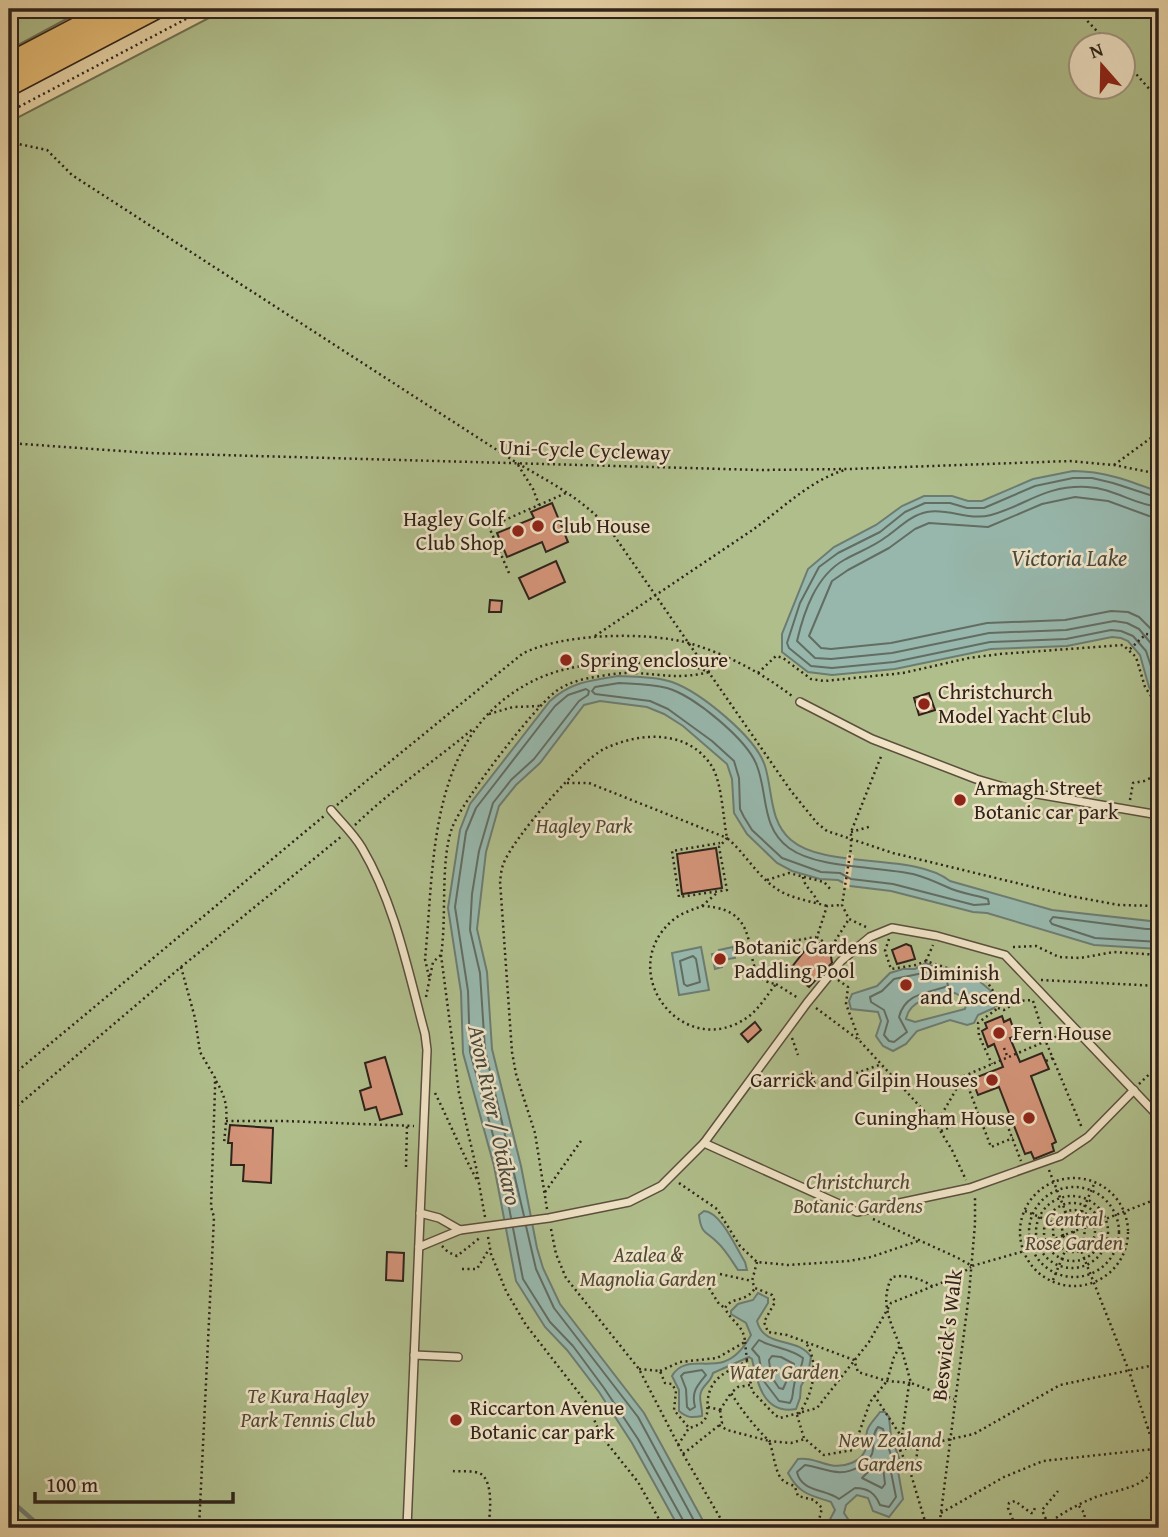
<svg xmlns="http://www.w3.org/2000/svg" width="1168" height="1537" font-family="'Gentium Book Plus',serif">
<rect width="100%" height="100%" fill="#e7d3a6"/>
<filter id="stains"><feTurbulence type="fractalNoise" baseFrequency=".00286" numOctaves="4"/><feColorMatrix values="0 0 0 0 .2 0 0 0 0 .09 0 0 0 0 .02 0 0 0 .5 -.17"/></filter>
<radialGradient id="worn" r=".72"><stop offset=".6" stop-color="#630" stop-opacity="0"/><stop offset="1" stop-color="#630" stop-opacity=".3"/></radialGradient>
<!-- green -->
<g fill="#afbe8b" stroke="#6e7052" stroke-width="2" fill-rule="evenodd">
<polygon points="9,9 85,9 9,50"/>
<path d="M226,9H1159V1528H9V122ZM1080,46H1122V88H1080Z"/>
</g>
<!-- water -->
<g fill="#97b7ac" stroke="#6d7c72" stroke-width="2" fill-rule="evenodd">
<path d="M1073,471C1104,471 1130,481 1159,492V701L1149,687L1140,655L1128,641L1121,638L1112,637L1067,646L991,649L895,669L832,675L808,672L782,652V634L808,569L834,547L876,525L902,506L924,496H952L968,501H982L1033,479Z"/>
<path d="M618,676C635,677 655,676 672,682C700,692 756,737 765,766C773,792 769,821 791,840C826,870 914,852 950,881L1052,910L1159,922V949L1094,945L987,913L973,912L891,891L850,886L838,880L820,879L792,871L777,863L747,834L734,813L732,779L727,764L683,726L664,714L647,707L600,701L584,705L540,763L516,785L499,806L486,852L477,929L487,972L492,1049L521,1166L537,1248L543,1268L560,1304L644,1413L707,1528H679L632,1443L599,1392L567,1350L545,1327L516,1281L494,1166L463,1053L461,992L448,908L460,830L470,804L550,701C571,682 591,680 618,676Z"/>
<polygon points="701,947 709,990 679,995 672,953"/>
<polygon points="733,947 735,958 721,960 722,967 715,969 712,954 720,953 719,950"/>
<path d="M926,963L956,978L978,980L990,990L996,1003L994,1008L978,1015L974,1023L967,1025L950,1020L917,1031L906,1044L893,1051L883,1046L876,1036L881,1021L878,1012L851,1009L849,1001L852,994L877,986L890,973L903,969H915ZM955,993L967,1000L965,1009L915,1022L906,1019C910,998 936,996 955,993Z"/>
<path d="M704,1211C721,1212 736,1248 745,1262L747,1270H738C732,1261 725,1249 717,1242C706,1231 701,1234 699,1215Z"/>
<path d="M758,1293L768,1298V1303L757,1321C764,1349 798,1336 811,1357L808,1374L801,1386L800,1398L796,1409C764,1415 757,1383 752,1359L749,1357L713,1373C711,1382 703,1385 701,1392C698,1400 703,1408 702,1416C692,1418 687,1418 679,1411V1390L672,1376C682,1357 706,1367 723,1362C736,1358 745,1346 751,1335L746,1323L731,1314V1311L738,1304L753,1300Z"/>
<path d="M880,1412H885L889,1417L891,1437L901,1463L898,1471L903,1499L889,1517L873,1511L868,1498L857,1495L846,1505L844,1513L854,1528H833L828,1523L835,1510L831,1502C810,1495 799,1494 788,1473L798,1459C811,1457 819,1463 830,1465C843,1468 864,1462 866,1447C867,1442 866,1436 867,1431C869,1424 876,1418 880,1412Z"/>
</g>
<!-- pier -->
<polygon fill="#e7d3a6" points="847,854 854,855 849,889 843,886"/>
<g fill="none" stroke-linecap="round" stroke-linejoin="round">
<!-- shore -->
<g stroke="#626d63" stroke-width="2">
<polyline points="1159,498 1113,483 1092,478 1073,478 1035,486 984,508 967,508 950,503 925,503 905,512 880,532 838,553 819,567 800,603 787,643 789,648 811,666 832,668 894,662 990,642 1066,639 1111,630 1121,631 1133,636 1146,651 1159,691"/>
<path d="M1159,507C1135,505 1113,488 1087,487C1044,485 1027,505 991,515C969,521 949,508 927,512C911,515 899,528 886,537C873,547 858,552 844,560C816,576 804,611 797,641L815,658L831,659L892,653L989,633L1066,630L1114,621L1127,623L1139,629L1154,647L1159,665"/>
<polyline points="1159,517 1149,516 1108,501 1075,497 1042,504 988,527 929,523 915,529 889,548 848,570 832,581 809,636 821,648 831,649 891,643 987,623 1065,620 1111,611 1128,612 1139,617 1159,637"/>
<path d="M619,683C635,684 651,684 667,688C693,695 748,740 757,766C768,794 761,828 789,848C818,869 877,866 913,874C925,877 936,882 947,887C959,893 975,895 988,899L989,904L974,905L893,884L851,879L840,873L821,872L782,858L752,830L744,817L740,809L739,778L734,761L712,741L668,709L650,701L595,694L592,691L595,687Z"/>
<polyline points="1159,929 1146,929 1053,917 1050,921 1052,924 1095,938 1159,942"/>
<polygon points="693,956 696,959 700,982 687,986 684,984 680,961"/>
<path d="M928,972L947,981L948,986C928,993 905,993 899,1017L907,1032L894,1042L889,1041L884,1035L888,1021L884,1010L871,1002L870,997L882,991L894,979Z"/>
<polyline points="511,1218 501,1164 470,1052 468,991 455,907 466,832 476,808 555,706 568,695 586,689 589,691 588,695 579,701 534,759 511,780 493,803 479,851 472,894 470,930 480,973 485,1050 524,1216"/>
<polyline points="526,1226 536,1269 554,1308 638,1417 698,1528"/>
<polyline points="513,1228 523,1279 550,1322 573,1346 604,1388 638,1439 684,1522 684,1528"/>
<path d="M759,1340C773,1348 790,1348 803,1358C802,1370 795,1375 794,1386C792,1393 794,1397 790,1403L779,1401L763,1380L759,1357L752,1349Z"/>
<polygon points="772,1356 781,1357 794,1364 783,1389 779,1388 771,1376 769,1360"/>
<path d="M702,1370L706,1375C697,1386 691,1392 695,1407L690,1410L687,1407L686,1389L681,1376L684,1373Z"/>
<path d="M878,1427L883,1429L893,1462L891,1472L896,1497L889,1507L880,1505C875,1493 868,1488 855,1488L839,1499C826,1489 801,1492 797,1472L805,1465C825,1468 840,1479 860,1466C866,1463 869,1460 872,1454C875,1445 871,1435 878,1427Z"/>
<polygon points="877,1463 883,1466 885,1484 882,1488 862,1478"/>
</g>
<!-- stream -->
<polyline stroke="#6d7c72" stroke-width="4.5" points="9,1499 42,1528"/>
</g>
<!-- building -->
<g fill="#d49479" stroke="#2e231a" stroke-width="2">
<polygon points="552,503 568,542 546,552 542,542 507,557 497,533 534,518 531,512"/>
<polygon points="556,561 565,582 529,599 519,578"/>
<polygon points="490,600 502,601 501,612 489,612"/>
<polygon points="929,693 935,710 919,715 914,698"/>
<polygon points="716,848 722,888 682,894 677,854"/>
<polygon points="820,943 830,950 832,963 809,987 795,976 797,973 791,968 810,944"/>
<polygon points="906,944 911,946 915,959 897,964 892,950"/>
<polygon points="1002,1016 1004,1022 1010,1019 1016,1036 1010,1038 1020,1062 1042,1053 1049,1069 1031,1076 1056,1142 1052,1144 1054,1151 1034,1159 1031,1152 1025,1154 999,1087 978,1095 972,1079 1003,1067 994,1044 988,1047 982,1031 987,1028 985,1023"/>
<polygon points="755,1022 761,1030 748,1042 741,1034"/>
<polygon points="385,1057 402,1114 380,1120 376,1107 365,1110 360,1091 371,1087 365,1063"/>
<polygon points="810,1071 815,1084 805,1088 800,1075"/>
<polygon points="230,1125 273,1128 271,1183 243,1181 244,1165 231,1165 232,1143 228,1143"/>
<polygon points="387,1252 404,1253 403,1281 386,1280"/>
</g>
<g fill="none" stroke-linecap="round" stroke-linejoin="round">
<!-- service casing -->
<g stroke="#5c4f3d" stroke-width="10">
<g id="service">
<polyline points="800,702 872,739 976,779 1014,790 1159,815"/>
<path d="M331,810C341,822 354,834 362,848C395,904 408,971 425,1034L427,1050L407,1528"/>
<polyline points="704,1143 807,1003 841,961 870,937 892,928 937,936 1005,955 1159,1117"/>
<polyline points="420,1213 439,1218 460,1230 549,1218 629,1202 661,1186 704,1143 857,1212 970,1188 1060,1156 1088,1137 1134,1090"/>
<polyline points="419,1247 460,1230"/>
<polyline points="414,1355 458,1357"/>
</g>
</g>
<!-- primary casing -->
<g stroke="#2e231a" stroke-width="24">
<g id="primary">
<polyline points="9,64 114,9"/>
<polyline points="9,85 154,9"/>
</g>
</g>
<!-- path -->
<g stroke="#2e231a" stroke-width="2.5" stroke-dasharray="2 3.5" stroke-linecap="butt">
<polyline points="1076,9 1111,46"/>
<polyline points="1122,58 1159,100"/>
<polyline points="9,112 205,9"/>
<path d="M9,142L47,150L72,175L517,463C553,484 587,501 613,534L791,791L817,823L827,831L893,853L1070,896L1119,905L1159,906"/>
<polyline points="9,443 149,453 760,470 849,469 1070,461 1114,465 1159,474"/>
<polyline points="518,465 533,489 539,505"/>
<polyline points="1114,465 1159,432"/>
<polyline points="509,573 489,527 566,493"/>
<path d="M595,636C647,601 699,566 751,531C781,510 810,480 845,470"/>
<polyline points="1130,649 1146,634 1159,635"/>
<polyline points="758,673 776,656 783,658 811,679 825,681 903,673 969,658 1000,654 1123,645 1136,657 1145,687 1159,708"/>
<polyline points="489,714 513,707 540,706"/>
<polyline points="567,783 589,783 727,838 719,847 727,890 679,897 672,851 720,843"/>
<polyline points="1130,800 1133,783 1144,781 1159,774"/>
<path d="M337,805L522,654C561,633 649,631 692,644C728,655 762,673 792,696"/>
<path d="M355,825C392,789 435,761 474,728"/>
<polyline points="851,832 872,826"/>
<path d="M803,877C804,887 815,893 818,903"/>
<polyline points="767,880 789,873 824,882 832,891"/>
<path d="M702,906C775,909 731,978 776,984C767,995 759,1009 748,1017C683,1063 613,971 673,920C681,913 692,910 702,906Z"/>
<polyline points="702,906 718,892"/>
<polyline points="866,927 849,919 842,905 851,848 851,832 882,754"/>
<polyline points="889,939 885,951 891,969 916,965 926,961 947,968 957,975 978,976 986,980 995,994 998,1008 978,1023 979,1036 992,1064"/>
<polyline points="832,946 849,919"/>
<polyline points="1013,947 1036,946 1059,957 1080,958 1114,952 1159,955"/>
<polyline points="750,948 816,937"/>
<polyline points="836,951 817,937 827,906 842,905"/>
<polyline points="926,961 933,945"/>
<polyline points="181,967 195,1018 200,1052 215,1078 215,1089 211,1207 214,1217 199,1528"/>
<path d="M429,977L425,959C434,872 428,762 502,701C534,675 570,664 610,664C635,663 661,662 685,664C693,665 702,670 710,672"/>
<polyline points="838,980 848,987 846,1004 859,1039"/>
<polyline points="1041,980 1159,986"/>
<polyline points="776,984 798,998"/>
<polyline points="426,997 433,962 441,955"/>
<polyline points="1033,1001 1046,1042 1082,1128"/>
<polyline points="816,1008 859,1040 936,1124 952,1150 966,1180"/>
<polyline points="998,1008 1004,1010 1018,1001 1033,1000"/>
<polyline points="792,1038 798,1055"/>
<polyline points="1004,1048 1008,1058"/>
<polyline points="1046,1061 1053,1058"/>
<polyline points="964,1076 991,1147 1013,1138"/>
<polyline points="9,1078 324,816"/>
<path d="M216,1081C231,1105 226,1117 224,1144"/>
<polyline points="819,1081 834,1081 882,1064"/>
<polyline points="1139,1084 1159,1065"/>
<path d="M435,1093C450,1123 462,1153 478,1182"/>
<polyline points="9,1113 181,967 342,836"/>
<polyline points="226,1121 284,1121 414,1126"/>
<polyline points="982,1122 1003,1114 1021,1161"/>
<polyline points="936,1124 964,1076 1065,1033"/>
<polyline points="941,1131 979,1115"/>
<polyline points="406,1167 407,1126"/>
<polyline points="1049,1170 1129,1371 1157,1456 1159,1456"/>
<circle cx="1074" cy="1232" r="54"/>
<polyline points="679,1183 717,1209 740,1246 757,1262 788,1265 849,1261 871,1257 918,1241"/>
<circle cx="1074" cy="1232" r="45"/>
<polyline points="545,1192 581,1141"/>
<circle cx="1072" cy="1232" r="36"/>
<circle cx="1073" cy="1232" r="29"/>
<path d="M547,1209L535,1133L516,1074L512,1052L500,881C501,876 501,870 503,865C511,840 581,760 604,749C639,732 687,729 711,765C722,781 723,818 727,838C744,852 756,874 774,887C788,898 810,901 827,906"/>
<circle cx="1074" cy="1231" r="21"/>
<polyline points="1025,1211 1054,1223"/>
<polyline points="1082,1212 1095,1182"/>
<path d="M485,1217L476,1167L459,1093L441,955C447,917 440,862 452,828C462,801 532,710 555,692C564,685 573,682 584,679C601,676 619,672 636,673C666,675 680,679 710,672"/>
<polyline points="873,1219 958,1258 972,1266 1021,1252 1159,1198"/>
<polyline points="1071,1220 1079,1220 1085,1227"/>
<polyline points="551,1229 556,1254 566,1278 639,1369 683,1454 726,1528"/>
<polyline points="1063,1236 1062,1228 1068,1221"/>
<polyline points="1063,1236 1069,1242 1078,1242"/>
<polyline points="488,1237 491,1254 506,1291 526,1325 586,1402 602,1437 638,1482 664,1528"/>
<polyline points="1093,1239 1122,1252"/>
<polyline points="1078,1242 1084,1238 1085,1228"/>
<polyline points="442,1246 448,1252 457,1256 481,1237"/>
<polyline points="757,1262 752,1281 755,1288 772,1295 775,1302 764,1322 768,1332 787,1335 854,1360 858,1372 887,1381 911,1383"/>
<polyline points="462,1269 477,1269 489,1249"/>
<polyline points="720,1274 752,1281"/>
<polyline points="1053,1280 1065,1251"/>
<polyline points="709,1288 719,1304 725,1308"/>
<polyline points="745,1342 747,1361"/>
<polyline points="901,1347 911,1383 954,1399"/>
<path d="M639,1369L660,1371L665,1383L672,1384L676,1391L674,1410L689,1428C717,1421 702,1407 711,1388C717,1374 735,1368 747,1361L752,1391L775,1415L780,1418L817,1408L869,1342L891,1303L956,1277L971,1267"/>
<path d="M660,1371L680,1362L717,1358L745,1342C744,1325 731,1322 725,1308C732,1296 746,1303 755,1288"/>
<polyline points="909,1384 900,1450 974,1434 1060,1385 1159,1364"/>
<path d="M750,1385L738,1387L731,1393C742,1411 755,1427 769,1441L791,1443L805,1439L824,1455L853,1450L870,1402L887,1381L894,1357L900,1346C891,1323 879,1302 892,1277C905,1274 923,1279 933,1287"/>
<polyline points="874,1395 901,1436"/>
<polyline points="708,1407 720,1410"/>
<polyline points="720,1410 731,1393"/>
<path d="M799,1414C813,1393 820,1365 806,1343"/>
<polyline points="797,1415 804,1438"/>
<path d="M719,1425L727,1430L769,1441C774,1452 775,1476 784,1481C787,1484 792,1484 795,1487L798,1496L814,1500L822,1508L817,1528"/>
<polyline points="1147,1428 1159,1425"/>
<polyline points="678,1445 689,1428"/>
<polyline points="900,1450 910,1471 927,1528"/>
<polyline points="683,1454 722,1423 720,1410"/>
<path d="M453,1471C460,1472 474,1470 481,1474C494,1483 490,1515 488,1528"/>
<polyline points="910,1471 916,1462 918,1445"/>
<polyline points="1079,1506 1085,1514 1082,1528"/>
<polyline points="941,1513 1004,1477 1043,1461 1154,1449"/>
<polyline points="1048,1524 1042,1510 1058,1491"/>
<polyline points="1015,1525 1008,1508 1009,1503 1015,1501 1031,1513 1033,1513 1036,1505"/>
<polyline points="9,1526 13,1528"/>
<polyline points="939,1528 969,1294 975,1224 975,1198"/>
<polyline points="978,1528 978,1524 988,1528"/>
<polyline points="1007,1528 1022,1524 1033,1528"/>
<path d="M1043,1528C1057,1516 1074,1506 1091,1499C1115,1488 1152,1491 1157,1457"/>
</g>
<!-- service -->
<use href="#service" stroke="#efe2c5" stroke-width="7"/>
<!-- primary -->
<use href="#primary" stroke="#e4ba73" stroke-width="21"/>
</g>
<!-- markers -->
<g fill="#8f2418" stroke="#efe2c5" stroke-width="2.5">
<circle cx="538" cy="526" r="7"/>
<circle cx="518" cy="531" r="7"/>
<circle cx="566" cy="660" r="7"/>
<circle cx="924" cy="704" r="7"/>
<circle cx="960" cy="800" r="7"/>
<circle cx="720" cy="959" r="7"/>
<circle cx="906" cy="985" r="7"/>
<circle cx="999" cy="1033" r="7"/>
<circle cx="992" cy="1080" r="7"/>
<circle cx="1029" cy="1118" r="7"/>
<circle cx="456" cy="1420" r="7"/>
</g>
<g text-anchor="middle" stroke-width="5" stroke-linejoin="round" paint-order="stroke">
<!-- street labels -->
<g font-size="21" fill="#2e231a" stroke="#efe2c5">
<text transform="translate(585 450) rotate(2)" y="7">Uni-Cycle Cycleway</text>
<text transform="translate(947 1335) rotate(-83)" y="7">Beswick's Walk</text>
</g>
<!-- poi labels -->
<g font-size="21" fill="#2e231a" stroke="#efe2c5" text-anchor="start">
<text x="504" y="526" text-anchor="end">Hagley Golf<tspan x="504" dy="24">Club Shop</tspan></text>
<text x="552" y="533">Club House</text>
<text x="580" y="667">Spring enclosure</text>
<text x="938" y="699">Christchurch<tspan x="938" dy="24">Model Yacht Club</tspan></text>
<text x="974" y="795">Armagh Street<tspan x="974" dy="24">Botanic car park</tspan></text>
<text x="734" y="954">Botanic Gardens<tspan x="734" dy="24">Paddling Pool</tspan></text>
<text x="920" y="980">Diminish<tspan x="920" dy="24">and Ascend</tspan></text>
<text x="1013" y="1040">Fern House</text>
<text x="978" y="1087" text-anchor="end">Garrick and Gilpin Houses</text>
<text x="1015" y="1125" text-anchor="end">Cuningham House</text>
<text x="470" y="1415">Riccarton Avenue<tspan x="470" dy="24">Botanic car park</tspan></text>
</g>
<!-- park labels -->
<g font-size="21" font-style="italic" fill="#4e4a36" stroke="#efe2c5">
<text x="584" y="833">Hagley Park</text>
<text x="858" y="1189">Christchurch<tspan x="858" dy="24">Botanic Gardens</tspan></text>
<text x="1074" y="1226">Central<tspan x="1074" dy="24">Rose Garden</tspan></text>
<text x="648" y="1262">Azalea &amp;<tspan x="648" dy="24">Magnolia Garden</tspan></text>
<text x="784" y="1379">Water Garden</text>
<text x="308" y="1403">Te Kura Hagley<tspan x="308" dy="24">Park Tennis Club</tspan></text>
<text x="890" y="1447">New Zealand<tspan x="890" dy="24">Gardens</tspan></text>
</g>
<!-- water labels -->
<g font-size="23" font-style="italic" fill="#48483e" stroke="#efe2c5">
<text x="1069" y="566">Victoria Lake</text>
<text transform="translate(495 1115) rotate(78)" y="8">Avon River / Ōtākaro</text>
</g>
</g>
<!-- margin -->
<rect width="1168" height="1537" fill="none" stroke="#e7d3a6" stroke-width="35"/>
<rect x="10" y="10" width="1147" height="1516" fill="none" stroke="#2e231a" stroke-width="3.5"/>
<rect x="18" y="18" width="1133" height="1502" fill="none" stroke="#2e231a" stroke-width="2"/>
<!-- north arrow -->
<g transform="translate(1102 66) rotate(340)"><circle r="33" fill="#efe2c5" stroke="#a29681" stroke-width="2"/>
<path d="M0-5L12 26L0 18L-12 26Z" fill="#8f2418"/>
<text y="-10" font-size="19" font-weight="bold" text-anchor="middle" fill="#2e231a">N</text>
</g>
<!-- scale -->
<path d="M35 1492v10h198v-10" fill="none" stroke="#2e231a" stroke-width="3.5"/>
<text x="46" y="1492" font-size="21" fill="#2e231a" stroke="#efe2c5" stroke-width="5" paint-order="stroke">100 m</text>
<rect width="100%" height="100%" filter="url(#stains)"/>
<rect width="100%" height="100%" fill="url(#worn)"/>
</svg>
